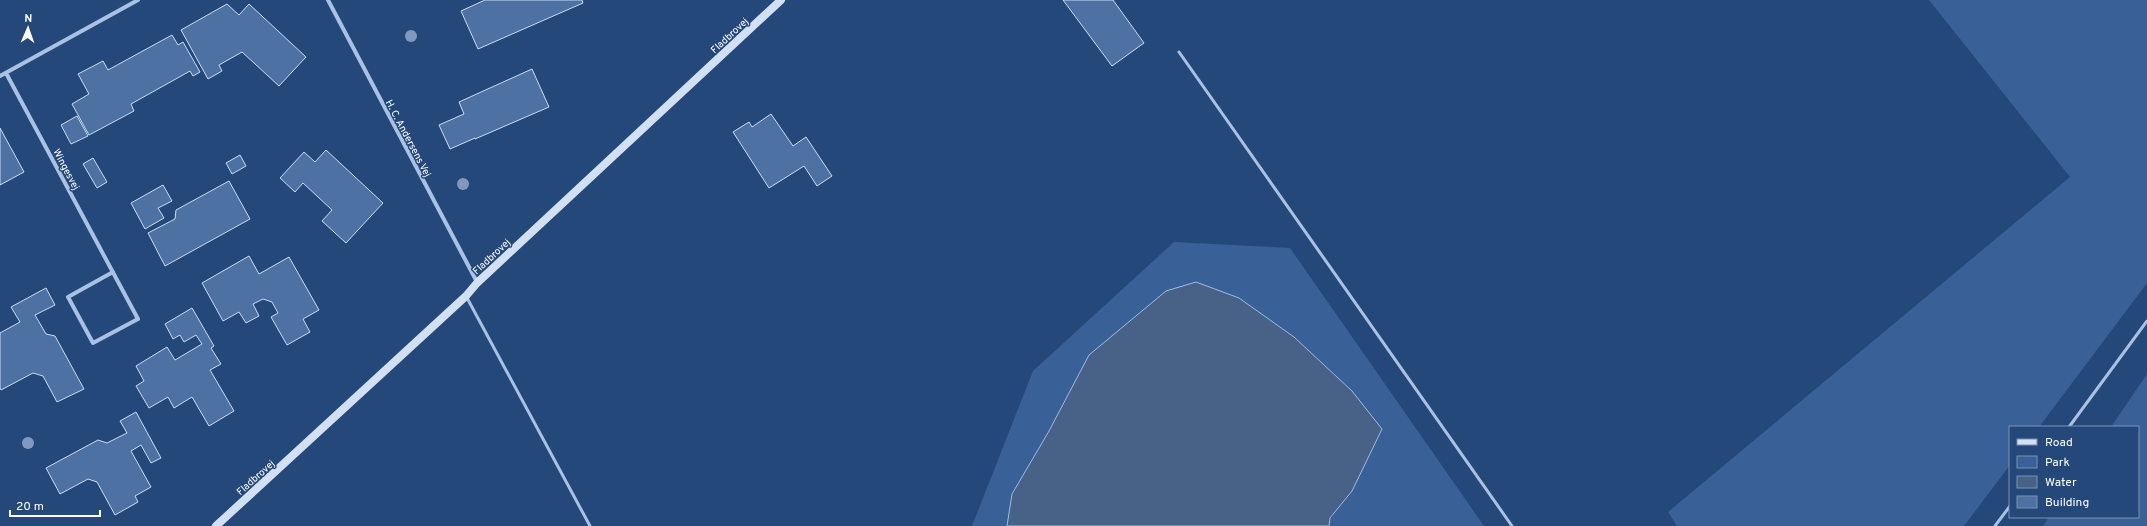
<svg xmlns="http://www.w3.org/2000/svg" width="2147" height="526" font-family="Overpass,sans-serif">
<rect width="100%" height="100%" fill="#25487b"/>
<!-- green -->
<g fill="#396198">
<polygon points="1929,0 2147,0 2147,283 2039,427 2010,427 2010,465 1964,526 1677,526 1668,512 2070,177"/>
<polygon points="1174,242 1290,248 1484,526 1329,526 1330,519 1352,491 1352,391 1294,337 1239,298 1049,431 1013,494 1007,526 972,526 1033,371"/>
<polygon points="2147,374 2147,526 2043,526 2049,517 2138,517 2138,427 2111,427"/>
</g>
<!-- water -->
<polygon fill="#486287" stroke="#9dbce5" points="1196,282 1239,298 1294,337 1352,391 1382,429 1352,491 1330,518 1329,526 1007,526 1012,494 1049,431 1089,355 1166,291"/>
<!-- building -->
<g fill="#4e71a4" stroke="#ccdcf4">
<polygon points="485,0 582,0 583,3 478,49 461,11"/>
<polygon points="1063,0 1113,0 1144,43 1112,66"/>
<polygon points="227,4 239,15 249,4 306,57 279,86 242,52 219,65 222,71 208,79 181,30"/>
<polygon points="172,35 178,45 183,42 200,72 193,76 190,71 131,104 134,111 89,135 72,104 89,94 78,74 103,61 108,70"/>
<polygon points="532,69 549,107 475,139 475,138 450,149 439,125 464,114 459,102"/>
<polygon points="771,114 793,146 806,137 832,176 817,186 804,166 769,188 733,132 749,122 752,127"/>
<polygon points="77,116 88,136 71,144 61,125"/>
<polygon points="0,128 24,172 0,185"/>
<polygon points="326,150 383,203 346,243 322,221 332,210 303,183 295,192 280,178 304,152 315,162"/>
<polygon points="240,155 246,166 232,174 226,163"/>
<polygon points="93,158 107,182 97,188 83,164"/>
<polygon points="229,181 250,219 165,266 148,233 175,219 176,210"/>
<polygon points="163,185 172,201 158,208 164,218 145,229 131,203"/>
<polygon points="249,256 259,274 289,257 319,310 303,319 310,332 287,345 271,317 278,313 272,302 263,299 253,304 259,316 246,323 239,312 223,321 202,283"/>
<polygon points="46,288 55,305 35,315 46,334 55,336 84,389 57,402 43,376 33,373 1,390 0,388 0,333 20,322 11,307"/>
<polygon points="192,308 214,346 211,348 221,364 210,370 234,411 209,426 192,397 174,408 168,397 149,408 136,386 144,381 136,366 167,347 175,360 202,344 196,335 184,342 180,335 173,339 165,324"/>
<polygon points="136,412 161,458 151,463 141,445 131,451 151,487 135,496 138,502 115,515 97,482 88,479 60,494 46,468 98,440 107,443 127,433 120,421"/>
</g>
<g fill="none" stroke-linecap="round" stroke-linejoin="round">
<!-- lane -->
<g stroke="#a9c2e4" stroke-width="3">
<polyline points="1179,52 1512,526"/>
<polyline points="466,296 590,526"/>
<polyline points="2069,427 2147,321"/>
<polyline points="1995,526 2010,506"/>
</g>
<!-- street -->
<g stroke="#a9c2e4" stroke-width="4">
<polyline points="328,0 477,282"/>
<polyline points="6,73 138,319 93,343 68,297 113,272"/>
<polyline points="0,76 138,0"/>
</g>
<!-- secondary -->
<polyline stroke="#d2e0f4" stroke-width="8" points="216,526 466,296 477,283 781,0"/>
</g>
<!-- trees -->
<g fill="#8199be">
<circle cx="411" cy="36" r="6"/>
<circle cx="463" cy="184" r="6"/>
<circle cx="28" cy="443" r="6"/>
</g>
<g text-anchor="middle" stroke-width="3" stroke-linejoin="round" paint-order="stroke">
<!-- street labels -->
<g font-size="10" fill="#fff" stroke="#25487b">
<text transform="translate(729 35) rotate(-43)" y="4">Fladbrovej</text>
<text transform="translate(409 138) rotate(62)" y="4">H. C. Andersens Vej</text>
<text transform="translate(67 169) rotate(62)" y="4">Wingesvej</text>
<text transform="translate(491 256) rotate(-43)" y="4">Fladbrovej</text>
<text transform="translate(255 477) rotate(-42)" y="4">Fladbrovej</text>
</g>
</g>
<!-- legend -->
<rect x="2009" y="426" width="130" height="92" fill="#25487b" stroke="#7c91b0"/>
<rect x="2017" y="439" width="20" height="6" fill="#d2e0f4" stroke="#7c91b0"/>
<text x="2045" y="446" font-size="12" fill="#ffffff">Road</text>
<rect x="2017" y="456" width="20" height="12" fill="#396198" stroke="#7c91b0"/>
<text x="2045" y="466" font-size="12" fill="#ffffff">Park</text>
<rect x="2017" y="476" width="20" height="12" fill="#486287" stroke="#7c91b0"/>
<text x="2045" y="486" font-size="12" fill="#ffffff">Water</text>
<rect x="2017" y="496" width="20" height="12" fill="#4e71a4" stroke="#7c91b0"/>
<text x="2045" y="506" font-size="12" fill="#ffffff">Building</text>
<!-- north arrow -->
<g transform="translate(28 28) rotate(2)" stroke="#25487b" stroke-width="3" paint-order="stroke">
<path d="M0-3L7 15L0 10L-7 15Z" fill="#ffffff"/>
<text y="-6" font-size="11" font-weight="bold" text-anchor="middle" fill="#ffffff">N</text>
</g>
<!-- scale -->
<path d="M10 510v6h90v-6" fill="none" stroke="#ffffff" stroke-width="2"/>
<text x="16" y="510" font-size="12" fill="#ffffff" stroke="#25487b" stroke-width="3" paint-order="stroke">20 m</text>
</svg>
